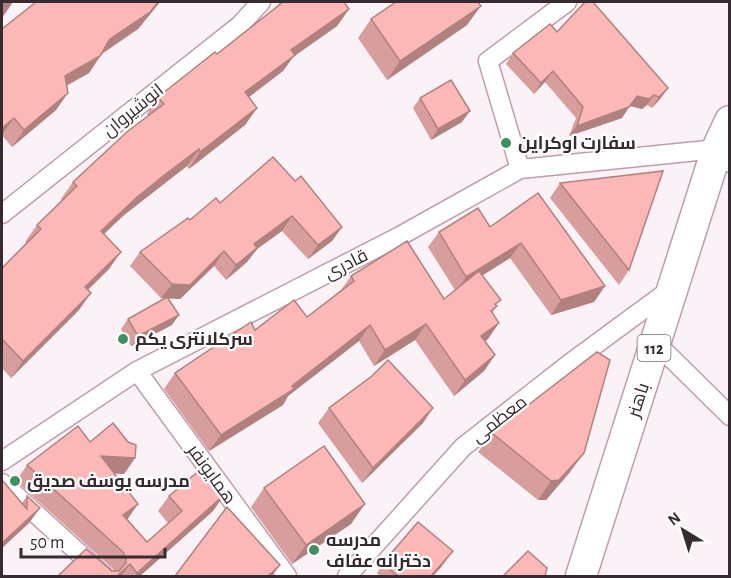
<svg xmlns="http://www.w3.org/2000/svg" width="731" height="578" font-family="'Alegreya Sans',Cairo,sans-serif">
<rect width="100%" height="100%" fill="#faf2f6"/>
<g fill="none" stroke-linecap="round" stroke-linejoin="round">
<!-- street casing -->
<g stroke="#c09cae" stroke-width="21">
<g id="street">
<polyline points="520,169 488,61 567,2"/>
<polyline points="2,214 240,25 261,2"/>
<polyline points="656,343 730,416"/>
<polyline points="137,371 287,576"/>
<polyline points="2,461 137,371 400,236 520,169 717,149 730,163"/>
<polyline points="2,483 104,576"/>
<polyline points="347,576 463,447 569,364 671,289"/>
</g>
</g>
<!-- primary casing -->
<g stroke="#c09cae" stroke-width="33">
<polyline id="primary" points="581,576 717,149 730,121"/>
</g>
<!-- street -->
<use href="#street" stroke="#fff" stroke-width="18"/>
<!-- primary -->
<use href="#primary" stroke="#fff" stroke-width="30"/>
</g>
<!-- wall -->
<g fill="#d89e9d">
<polygon points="36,2 160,2 138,29 102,54 89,73 66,86 56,110 12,147 2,135 2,29"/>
<polygon points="280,2 344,2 349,9 337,26 293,57 283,71 249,97 257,108 245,125 189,169 187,166 124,215 104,234 109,269 88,290 79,310 11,378 2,368 2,268 26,243 25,242 37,225 62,200 61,199 73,182 148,116 147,114 158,97 217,54 277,7"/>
<polygon points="371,19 467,25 387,80 358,38"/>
<polygon points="557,32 668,88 660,99 652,108 647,105 642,109 630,106 622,118 569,136 576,118 545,82 534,94 506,64 513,53"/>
<polygon points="420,98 462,122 431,140 413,108"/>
<polygon points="295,181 342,227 332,241 308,259 282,231 257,249 247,262 226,280 214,266 180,299 168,298 172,325 131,346 121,329 128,319 165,298 161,298 130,266 140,252 190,220 220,203"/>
<polygon points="560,183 629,270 619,285 550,198"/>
<polygon points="490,227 605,286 594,302 551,315 510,258 483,275 497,306 492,313 488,339 485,341 495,355 484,371 454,396 415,340 374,366 359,341 288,396 283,405 209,451 164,389 175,373 255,330 307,317 341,290 351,276 444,299 455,290 428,247 439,232"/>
<polygon points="372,376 423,423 362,483 318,423 329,408"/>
<polygon points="492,433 570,472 546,500 538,500 478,452"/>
<polygon points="90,442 135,458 124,474 114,473 127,519 147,542 168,523 158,511 169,496 224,495 213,511 140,576 58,576 114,571 112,568 16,481 27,465"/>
<polygon points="2,480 22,503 27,496 40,508 29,523 2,548"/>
<polygon points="264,488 351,524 292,564 251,507"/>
<polygon points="387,558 442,566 433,576 380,576 377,573"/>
</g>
<!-- shaded-wall -->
<g fill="#b0817f">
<polygon points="2,2 13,2 2,18"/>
<polygon points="158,2 160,2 138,29 98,56 110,39"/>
<polygon points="481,6 467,25 387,80 400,61"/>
<polygon points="349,9 337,26 293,57 283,71 233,109 245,92 291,50"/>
<polygon points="100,56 89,73 53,93 65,76"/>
<polygon points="553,71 545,82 534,94 541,83"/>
<polygon points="668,88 660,99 652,108 659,97"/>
<polygon points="68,93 56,110 12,147 24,130"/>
<polygon points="654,95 647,105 642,109 630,106 637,96"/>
<polygon points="629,107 622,118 569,136 577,126"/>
<polygon points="257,108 245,125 189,169 200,152"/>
<polygon points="470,111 462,122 431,140 438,129"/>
<polygon points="14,118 2,135 2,128"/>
<polygon points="199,149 187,166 124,215 89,248 101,231 136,198"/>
<polygon points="292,216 282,231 257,249 247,262 226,280 236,265 254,244"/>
<polygon points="342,227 332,241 308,259 318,245"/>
<polygon points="521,243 510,258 456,292 466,277"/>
<polygon points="224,251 214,266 180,299 161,298 172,284"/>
<polygon points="121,252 109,269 73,304 85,287"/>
<polygon points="605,286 594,302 551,315 561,300"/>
<polygon points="91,293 79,310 11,378 23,361"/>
<polygon points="179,315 172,325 131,346 138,336"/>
<polygon points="499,323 488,339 470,352 481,336"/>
<polygon points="426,324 415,340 374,366 385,350"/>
<polygon points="370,325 359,341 288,396 283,405 209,451 221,435 292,386"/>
<polygon points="495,355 484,371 454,396 465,380"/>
<polygon points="433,408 423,423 362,483 373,468"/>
<polygon points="584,453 570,472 546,500 538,500 551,481"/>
<polygon points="101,456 135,458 124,474 90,472"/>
<polygon points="224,495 213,511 140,576 135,576 137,573"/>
<polygon points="138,504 127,520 123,515"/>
<polygon points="365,504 351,524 292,564 306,545"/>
<polygon points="40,508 29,523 2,548 2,543"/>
<polygon points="453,551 442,566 433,576 431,576"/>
<polygon points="130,564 121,576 117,576"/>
<polygon points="280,565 272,576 268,576"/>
</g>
<!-- building -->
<g fill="#fbb8b6" stroke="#b0817f" stroke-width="1.5">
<polygon points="36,2 158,2 150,12 110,39 100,56 65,76 68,93 24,130 14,118 2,128 2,29"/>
<polygon points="283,2 344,2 349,9 291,50 295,55 245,92 257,108 200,152 199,149 163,176 136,198 101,231 121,252 85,287 91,293 23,361 2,339 2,268 41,229 37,225 77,186 73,182 128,131 164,104 158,97 215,52 217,54"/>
<polygon points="396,2 478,2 481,6 400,61 371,19"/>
<polygon points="585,2 593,2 668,88 659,97 654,95 649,99 637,96 629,107 577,126 583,107 553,71 541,83 513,53 550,24 557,32"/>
<polygon points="451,80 470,111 438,129 420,98"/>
<polygon points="273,157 295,181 301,176 342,227 318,245 292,216 254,244 257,248 236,265 224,251 190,285 172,284 140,252 188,218 190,220 216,198 220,203"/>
<polygon points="663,171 629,270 560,183"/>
<polygon points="538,193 605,286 561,300 521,243 466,277 439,232 478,208 490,227"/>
<polygon points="407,241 444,299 479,271 501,300 495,304 497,306 491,311 499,323 481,336 495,355 465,380 426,324 385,350 370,325 292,386 294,389 221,435 175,373 251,322 255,330 294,300 307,317 354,281 351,276"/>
<polygon points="167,297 179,315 138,336 128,319"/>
<polygon points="597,352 610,360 584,453 559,480 551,481 492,433"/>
<polygon points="388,360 433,408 373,468 329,408 372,376"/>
<polygon points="113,423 128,442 136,445 135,458 101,456 138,504 123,515 147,542 182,511 169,496 201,469 224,495 137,573 130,564 117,576 58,576 86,549 112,571 119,571 126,563 126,558 123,552 27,465 78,426 90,442"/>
<polygon points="324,446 365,504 306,545 264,488"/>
<polygon points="2,480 27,509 27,496 40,508 2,543"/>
<polygon points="227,507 280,565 268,576 175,576"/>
<polygon points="418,522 453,551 431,576 398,576 387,567 391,561 387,558"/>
<polygon points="528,551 547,568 545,576 503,576"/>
</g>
<!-- markers -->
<g fill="#3d9062" stroke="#fff" stroke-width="2">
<circle cx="506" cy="143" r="6"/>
<circle cx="123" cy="339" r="6"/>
<circle cx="15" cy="481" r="6"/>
<circle cx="314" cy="550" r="6"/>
</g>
<g text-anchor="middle" stroke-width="4.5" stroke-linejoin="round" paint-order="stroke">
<!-- shield labels -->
<rect fill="#fff" stroke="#746a6f" stroke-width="1.5" x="637.5" y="335" width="33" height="26" rx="4.5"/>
<g font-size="16" font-weight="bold" fill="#382a31">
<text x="654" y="354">112</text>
</g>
<!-- street labels -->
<g font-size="18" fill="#382a31" stroke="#fff">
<text transform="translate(133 110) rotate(-39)" y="6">انوشیروان</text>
<text transform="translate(346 264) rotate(-27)" y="6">قادری</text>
<text transform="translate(638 400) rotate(-72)" y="6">باهنر</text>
<text transform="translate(499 419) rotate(-38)" y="6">معظمی</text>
<text transform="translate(212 474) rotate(54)" y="6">همایونفر</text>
</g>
<!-- poi labels -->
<g font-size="18" font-weight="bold" fill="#382a31" stroke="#fff" text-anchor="start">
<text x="518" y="149">سفارت اوکراین</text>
<text x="135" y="345">سرکلانتری یکم</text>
<text x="27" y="487">مدرسه یوسف صدیق</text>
<text x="326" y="546">مدرسه<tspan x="326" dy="21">دخترانه عفاف</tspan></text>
</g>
</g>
<!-- border -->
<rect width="731" height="578" fill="none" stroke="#382a31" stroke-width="6"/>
<!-- north arrow -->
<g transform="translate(683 530) rotate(322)" stroke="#ffffff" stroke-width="4.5" paint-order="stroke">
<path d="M0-4.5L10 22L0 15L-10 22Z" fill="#382a31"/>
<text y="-9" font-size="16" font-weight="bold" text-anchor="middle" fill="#382a31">N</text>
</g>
<!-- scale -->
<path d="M21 548v9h144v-9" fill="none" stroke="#382a31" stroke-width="3"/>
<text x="30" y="548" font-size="18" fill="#382a31" stroke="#ffffff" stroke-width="4.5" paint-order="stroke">50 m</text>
</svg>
